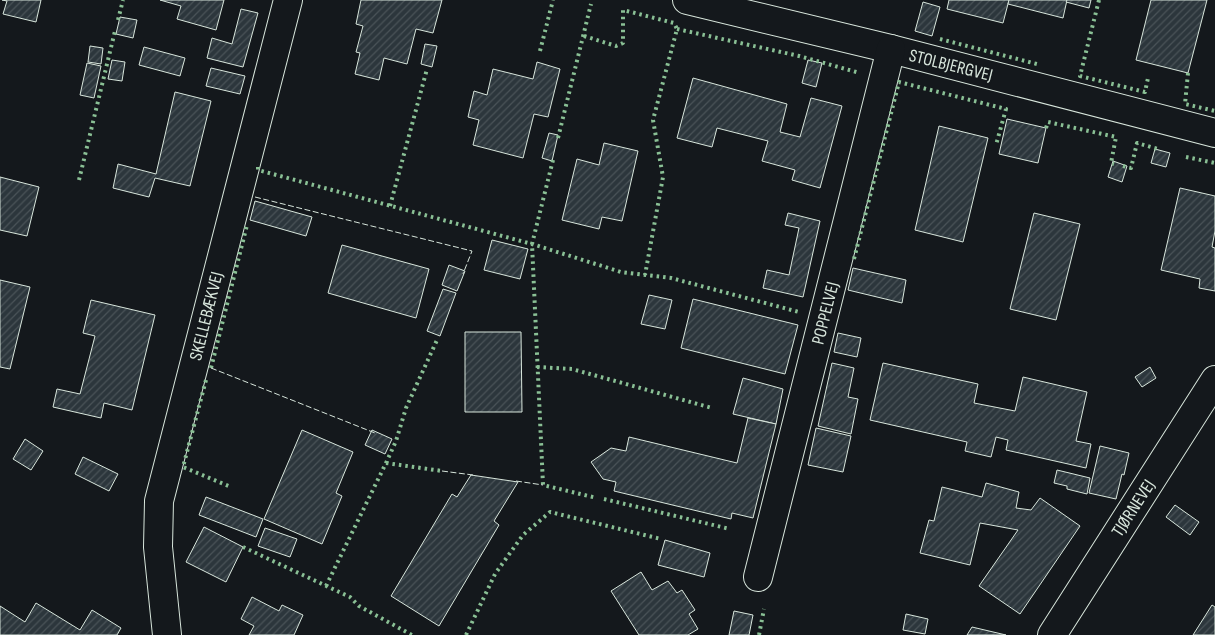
<svg xmlns="http://www.w3.org/2000/svg" width="1215" height="635" font-family="'Sofia Sans Condensed',sans-serif">
<defs>
<pattern id="building-hatch" width="6" height="6" patternUnits="userSpaceOnUse" patternTransform="scale(1.25)"><rect width="6" height="6" fill="#2c363c"/><path d="M-1 1l2-2M0 6l6-6M5 7l2-2" fill="none" stroke="#4a5358"/></pattern>
</defs>
<rect width="100%" height="100%" fill="#14181c"/>
<!-- building -->
<g fill="url(#building-hatch)" stroke="#d8e6dc">
<polygon points="2,0 41,0 36,22 3,14 7,1"/>
<polygon points="160,0 224,0 216,30 177,19 181,6"/>
<polygon points="361,0 442,0 433,33 416,29 407,64 384,58 379,80 355,74 360,53 356,52 363,26 356,24"/>
<polygon points="949,0 1009,0 1003,23 947,9"/>
<polygon points="1009,0 1067,0 1063,18 1008,4"/>
<polygon points="1067,0 1091,0 1089,8 1066,2"/>
<polygon points="1151,0 1207,0 1188,73 1136,60"/>
<polygon points="923,2 940,7 932,36 915,31"/>
<polygon points="241,9 258,13 243,67 207,58 212,38 232,44"/>
<polygon points="120,17 137,20 133,38 116,34"/>
<polygon points="425,44 437,46 432,67 421,64"/>
<polygon points="90,46 103,48 101,64 88,62"/>
<polygon points="144,47 185,58 180,76 139,65"/>
<polygon points="112,60 125,62 122,81 108,79"/>
<polygon points="808,60 822,63 816,87 802,83"/>
<polygon points="537,62 560,69 548,117 534,114 523,158 473,145 479,120 468,117 474,91 487,95 493,69 533,79"/>
<polygon points="87,63 101,66 94,98 80,95"/>
<polygon points="211,68 245,76 240,94 206,86"/>
<polygon points="693,78 787,104 780,132 800,137 811,98 842,106 820,188 792,180 795,170 762,161 768,141 717,128 712,147 677,138"/>
<polygon points="175,92 211,101 190,186 155,178 149,197 113,188 118,164 156,174"/>
<polygon points="1007,119 1046,128 1038,163 999,154"/>
<polygon points="939,126 988,138 963,242 915,230"/>
<polygon points="549,133 558,135 552,161 542,158"/>
<polygon points="604,143 638,151 622,221 602,217 599,229 562,220 577,159 599,165"/>
<polygon points="1155,149 1170,153 1166,167 1151,163"/>
<polygon points="1113,161 1127,166 1122,182 1108,177"/>
<polygon points="0,177 39,187 27,236 0,230"/>
<polygon points="1180,188 1215,196 1215,231 1212,247 1215,248 1215,291 1199,288 1200,279 1161,270"/>
<polygon points="255,201 312,217 306,236 250,220"/>
<polygon points="788,213 820,221 803,297 763,288 767,270 789,275 799,228 785,225"/>
<polygon points="1034,213 1080,224 1056,320 1010,309"/>
<polygon points="492,240 528,249 520,279 484,270"/>
<polygon points="342,245 429,269 416,318 328,293"/>
<polygon points="449,265 465,271 457,291 442,285"/>
<polygon points="853,268 906,280 902,303 848,290"/>
<polygon points="0,280 30,287 10,369 0,367"/>
<polygon points="443,289 456,293 440,336 427,331"/>
<polygon points="649,295 672,300 665,329 641,324"/>
<polygon points="693,299 798,325 785,374 681,348"/>
<polygon points="91,300 155,315 132,410 104,403 101,418 53,407 57,389 80,394 95,336 83,333"/>
<polygon points="465,332 521,332 522,412 465,412"/>
<polygon points="838,333 861,338 857,357 834,352"/>
<polygon points="832,363 854,368 848,397 858,399 851,434 818,426"/>
<polygon points="883,363 978,384 974,403 1015,411 1023,377 1087,392 1076,441 1091,444 1086,468 1006,450 1008,440 996,437 991,457 965,451 967,442 870,420"/>
<polygon points="1150,367 1156,378 1142,387 1135,377"/>
<polygon points="743,378 783,389 776,424 733,414"/>
<polygon points="748,418 776,424 753,518 732,513 731,519 614,491 616,482 603,479 591,462 611,448 626,451 629,437 737,463"/>
<polygon points="816,428 851,436 843,472 808,465"/>
<polygon points="302,430 353,452 336,493 342,496 322,544 264,519"/>
<polygon points="372,430 392,439 385,454 365,445"/>
<polygon points="25,439 43,451 31,470 13,459"/>
<polygon points="1100,446 1129,453 1124,475 1122,474 1116,499 1089,493"/>
<polygon points="83,457 118,474 109,491 75,474"/>
<polygon points="1057,470 1090,478 1087,494 1067,489 1067,486 1054,483"/>
<polygon points="471,475 518,482 494,521 499,525 439,626 391,596 452,494 457,497"/>
<polygon points="986,483 1019,492 1016,508 1031,510 1040,498 1080,526 1020,614 979,586 1018,530 980,523 970,565 920,553 929,520 934,521 942,487 982,497"/>
<polygon points="206,497 263,519 256,537 199,515"/>
<polygon points="1175,505 1199,522 1190,535 1166,517"/>
<polygon points="204,527 243,547 226,582 186,562"/>
<polygon points="265,528 297,539 290,557 258,546"/>
<polygon points="665,540 710,553 704,577 658,565"/>
<polygon points="641,572 652,590 668,581 677,593 682,590 695,610 689,614 698,629 688,635 639,635 611,591"/>
<polygon points="252,597 279,611 282,605 303,615 294,635 249,635 254,626 241,619"/>
<polygon points="36,603 80,630 92,610 121,628 117,635 0,635 0,606 25,622"/>
<polygon points="1212,605 1215,607 1215,635 1193,635"/>
<polygon points="734,611 753,615 749,635 729,635"/>
<polygon points="906,614 928,619 925,634 903,630"/>
<polygon points="972,627 1006,635 967,635"/>
</g>
<g fill="none" stroke-linecap="round" stroke-linejoin="round">
<!-- minor casing -->
<g stroke="#d8e6dc" stroke-width="30">
<g id="minor">
<polyline points="687,0 891,49 1215,133"/>
<polyline points="758,577 891,49"/>
<polyline points="167,635 158,547 159,501 288,0"/>
<polyline points="1052,635 1215,380"/>
</g>
</g>
<!-- minor -->
<use href="#minor" stroke="#14181c" stroke-width="28"/>
<!-- hedge -->
<g stroke="#8ac095" stroke-width="4" stroke-dasharray="2.5 4" stroke-linecap="butt">
<polyline points="1099,0 1080,76 1145,92 1148,78"/>
<polyline points="118,20 123,0"/>
<polyline points="677,29 799,56 860,73"/>
<polyline points="584,36 616,46 623,43 623,10 674,23 677,29 653,120 663,177 645,275"/>
<polyline points="940,39 1037,64"/>
<polyline points="540,51 553,0"/>
<polyline points="1188,73 1185,104 1215,111"/>
<polyline points="1046,128 1048,122 1116,137 1111,163 1114,164"/>
<polyline points="558,138 591,4"/>
<polyline points="1186,157 1215,163"/>
<polyline points="553,160 532,244 543,485 597,498"/>
<polyline points="1123,166 1131,168 1137,143 1158,149"/>
<polyline points="258,167 258,170 532,244 621,272 671,278 799,312"/>
<polyline points="79,180 115,31"/>
<polyline points="390,206 427,69"/>
<polyline points="854,259 899,82 1006,109 996,145"/>
<polyline points="537,367 572,369 712,408"/>
<polyline points="211,368 247,225"/>
<polyline points="206,380 183,467 231,487"/>
<polyline points="386,463 442,471"/>
<polyline points="604,499 730,529"/>
<polyline points="243,547 350,597 359,606 412,635"/>
<polyline points="326,586 386,463 396,441 406,408 437,340"/>
<polyline points="466,635 495,574 523,535 550,512 661,539"/>
<polyline points="759,635 764,609"/>
</g>
<!-- fence -->
<g stroke="#d8e6dc" stroke-width="1" stroke-dasharray="6 2.5" stroke-linecap="butt">
<polyline points="255,197 472,251 463,274"/>
<polyline points="211,368 375,433"/>
<polyline points="442,471 473,475"/>
<polyline points="516,481 543,485"/>
</g>
</g>
<g text-anchor="middle" stroke-width="4" stroke-linejoin="round" paint-order="stroke">
<!-- street labels -->
<g font-size="18" fill="#d8e6dc" stroke="#14181c">
<text transform="translate(951 65) rotate(14)" y="6">STOLBJERGVEJ</text>
<text transform="translate(825 313) rotate(-76)" y="6">POPPELVEJ</text>
<text transform="translate(206 316) rotate(-76)" y="6">SKELLEBÆKVEJ</text>
<text transform="translate(1133 508) rotate(-57)" y="6">TJØRNEVEJ</text>
</g>
</g>
</svg>
